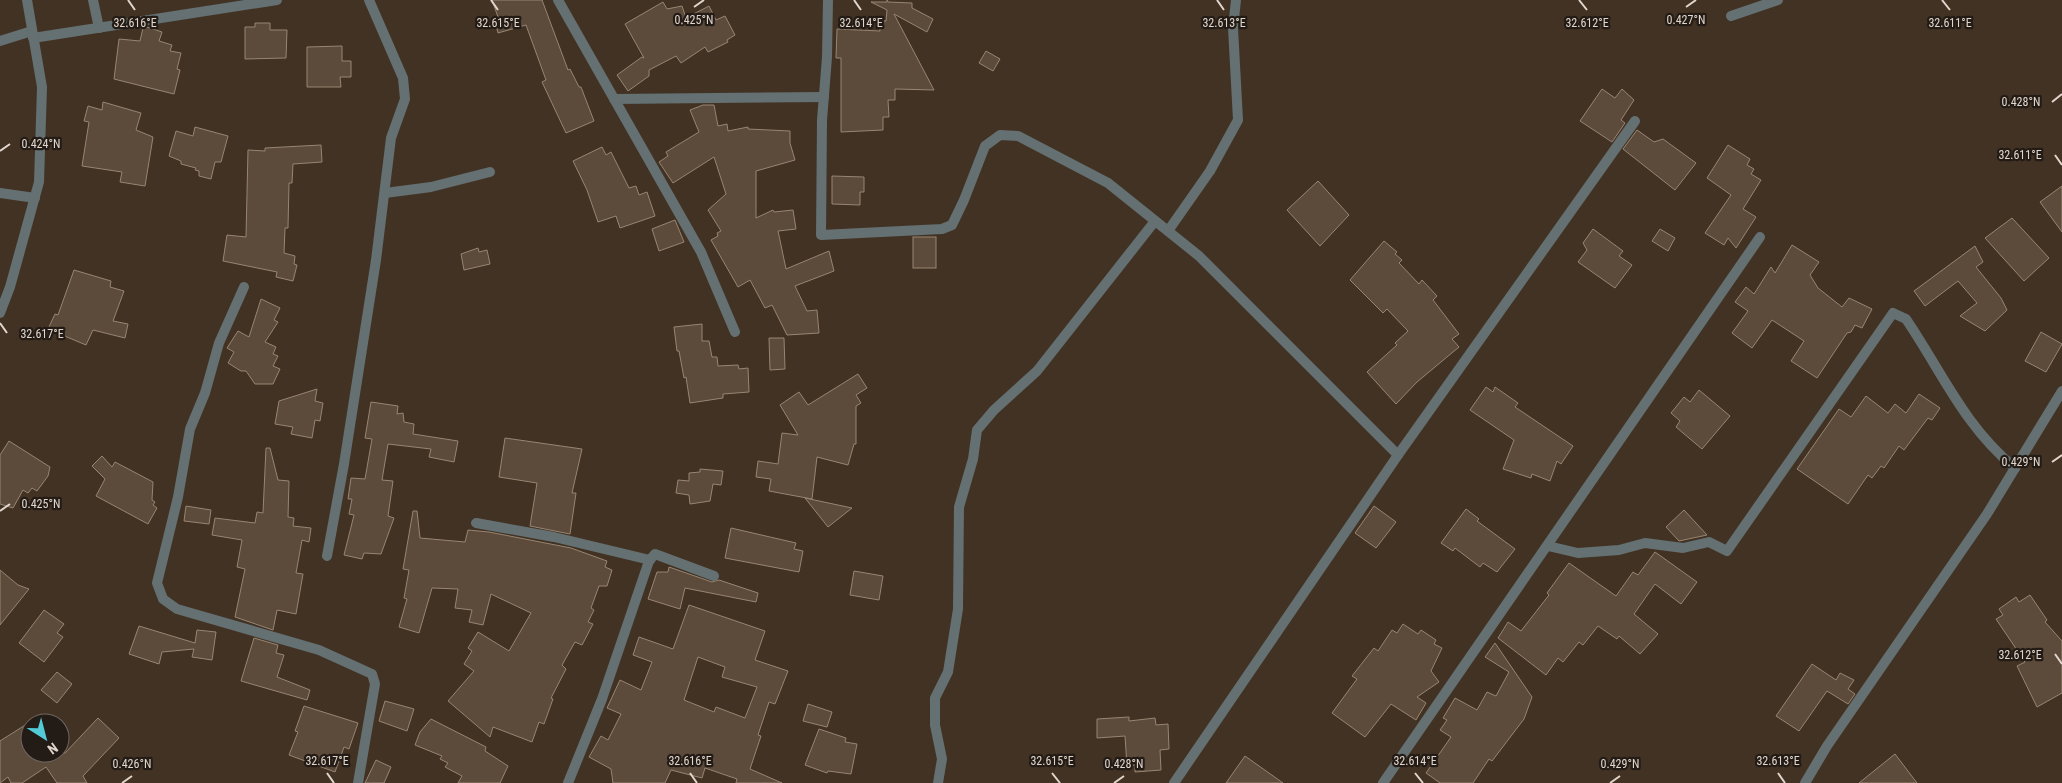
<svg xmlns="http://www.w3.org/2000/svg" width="2062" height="783" font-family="'Roboto Condensed',sans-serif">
<rect width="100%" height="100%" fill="#423223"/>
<!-- building -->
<g fill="#5c4b3b" stroke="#988573" fill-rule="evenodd">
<polygon points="492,0 542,0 568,70 570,69 579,87 581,87 594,121 566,133 542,82 546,80 526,25 498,33 494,18 498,17"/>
<polygon points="887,0 888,2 912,3 912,8 933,19 927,32 894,14 934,90 895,89 895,100 888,100 889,117 883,117 883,130 841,132 841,58 836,58 837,29 880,31 879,21 886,21 887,10 871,2 887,2"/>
<polygon points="663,2 667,9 682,6 686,18 709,6 716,20 725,16 735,35 727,40 728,42 708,52 705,47 681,63 676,56 649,70 649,76 628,91 617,75 642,57 644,58 625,24"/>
<polygon points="255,23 270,23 270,30 287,30 286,58 245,59 245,27 255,27"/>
<polygon points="147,27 162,32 159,41 172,45 170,51 181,53 177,69 180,70 174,94 114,79 119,39 140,41 143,28"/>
<polygon points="342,46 342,61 351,61 351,77 340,77 341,87 307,87 307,47"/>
<polygon points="986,51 1000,59 993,71 979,63"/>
<polygon points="1602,89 1615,98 1622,89 1634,100 1621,120 1625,123 1612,142 1580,121"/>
<polygon points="103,102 141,113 136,130 153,137 145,186 120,182 122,172 82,166 89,122 84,121 88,106 102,110"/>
<polygon points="703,105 714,105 718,126 727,124 728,131 748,127 748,129 790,131 790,143 795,160 756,171 756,218 773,210 774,212 793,210 796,229 778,231 786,269 829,251 834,271 795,286 807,311 817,310 819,333 787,335 772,305 765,308 750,280 738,287 711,240 718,236 717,233 721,231 708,210 726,194 714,157 673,183 659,162 668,156 666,152 699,132 690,110"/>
<polygon points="195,127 228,136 221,162 215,162 211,179 199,176 199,171 195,170 196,168 181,164 181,161 169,156 176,131 193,136"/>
<polygon points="1637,130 1654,142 1663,139 1696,163 1675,190 1623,149"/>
<polygon points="321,145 322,162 293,164 292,183 289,183 288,228 285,228 284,253 295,256 294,264 297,265 293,281 276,277 277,272 223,261 227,235 246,237 248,150 265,151 265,148"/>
<polygon points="1728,145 1750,159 1747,165 1754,169 1751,174 1761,180 1743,209 1756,217 1736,248 1728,238 1724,245 1705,233 1731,195 1707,178"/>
<polygon points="602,147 606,155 611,152 629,188 636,186 639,195 647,192 655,216 620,228 616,216 598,222 587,190 573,161"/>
<polygon points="832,176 864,177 864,192 860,192 860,205 832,204"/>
<polygon points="1318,181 1349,215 1320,246 1287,210"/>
<polygon points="2062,186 2062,232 2040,202"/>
<polygon points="2012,218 2049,258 2024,281 1985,238"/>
<polygon points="675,220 684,242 659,251 652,229"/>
<polygon points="1593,229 1623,251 1619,256 1632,265 1615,288 1578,262 1587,250 1583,243"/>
<polygon points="1660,229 1675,238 1668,251 1652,241"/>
<rect x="913" y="237" width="23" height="31"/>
<polygon points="1384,241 1397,252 1395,254 1402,260 1399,263 1419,284 1422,280 1437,296 1433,300 1459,334 1452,339 1459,347 1417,382 1396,404 1367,372 1397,345 1395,343 1408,331 1387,309 1383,313 1350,280"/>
<polygon points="1792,245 1819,262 1810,275 1818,288 1842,307 1849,298 1872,309 1862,328 1855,325 1851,332 1847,333 1817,378 1791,361 1804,341 1772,320 1752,348 1732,333 1748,311 1735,302 1746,287 1754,294 1771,267 1775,273"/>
<polygon points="1975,246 1983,262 1976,267 2001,298 2007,310 1985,331 1960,316 1977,303 1958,281 1925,306 1914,291"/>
<polygon points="478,248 479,252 487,250 490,264 464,270 461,254"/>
<polygon points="74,270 111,281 110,287 124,291 113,321 128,324 125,338 93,330 86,345 48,329 55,314 58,315"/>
<polygon points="261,299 280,308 274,320 278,322 265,342 276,347 273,354 278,356 273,366 280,369 273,384 255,384 246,371 241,371 228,363 234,352 227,348 238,331 249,337"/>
<polygon points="702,324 702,341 709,341 712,357 717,357 718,366 738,365 739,369 748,368 749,392 723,394 723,398 690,403 686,377 684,378 679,351 677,351 674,327"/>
<polygon points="2041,332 2062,344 2046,372 2025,361"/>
<polygon points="769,338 784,338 785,369 770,370"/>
<polygon points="858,374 867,388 856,395 861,403 856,406 856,444 854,444 848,465 817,457 812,499 769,491 771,479 756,477 758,461 778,464 782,433 798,435 780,405 799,392 808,405"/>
<polygon points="1486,387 1493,392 1495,387 1518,403 1515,407 1573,446 1561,464 1557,461 1550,481 1532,474 1531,478 1503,469 1514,440 1470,410"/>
<polygon points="317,389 315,401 323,403 320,421 315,420 312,438 291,434 293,427 275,424 279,401"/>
<polygon points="1699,390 1730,416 1702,449 1676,427 1680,421 1671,413 1684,397 1690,402"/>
<polygon points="1919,394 1940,408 1932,420 1928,418 1904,450 1899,446 1884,468 1881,466 1872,478 1868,475 1848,504 1797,469 1839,409 1851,417 1866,396 1888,413 1895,404 1906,413"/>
<polygon points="371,402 398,406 397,414 403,413 404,422 414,424 413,434 458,441 454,462 429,457 431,449 388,444 382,480 393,481 388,516 394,518 381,554 364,553 362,559 344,555 354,515 349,514 352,499 348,499 351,478 365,479 372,439 365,438"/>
<polygon points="505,438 582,449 572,493 576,493 570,534 530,526 537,483 499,477"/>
<polygon points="9,441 50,467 48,476 37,491 32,488 28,493 23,490 13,508 0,504 0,455"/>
<polygon points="266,448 270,448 278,480 289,481 288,517 294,518 293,526 311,528 309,542 302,540 296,573 303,574 296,614 277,610 273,630 235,617 245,569 237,567 242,540 212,535 215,518 255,523 257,512 263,513"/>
<polygon points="102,456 112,467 115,462 153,482 152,500 155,502 153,505 157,508 148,524 96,496 105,479 92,466"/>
<polygon points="700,469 723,471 721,485 713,484 710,501 690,504 689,495 676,493 678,480 689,481 689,473 700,472"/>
<polygon points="805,498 852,508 828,527"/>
<polygon points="186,506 211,510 209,524 184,521"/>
<polygon points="1374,506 1396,522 1376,548 1355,533"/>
<polygon points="1466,509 1479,519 1477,521 1515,549 1497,572 1483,563 1480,567 1455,548 1453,551 1441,543"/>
<polygon points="1684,510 1707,535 1679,541 1666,527"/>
<polygon points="413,511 417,511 420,538 465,542 468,530 489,532 571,548 607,561 605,567 612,570 607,586 599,586 591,608 594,610 588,622 593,624 582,645 575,642 562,665 566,669 551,698 553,699 544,724 539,722 532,742 493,727 490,737 448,701 474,671 464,664 472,651 468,648 478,632 509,651 531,613 491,594 483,625 469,622 472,610 455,608 458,589 432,588 419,633 399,627 407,599 404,598 409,570 403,569"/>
<polygon points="731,528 796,543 794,549 803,551 799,572 725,558"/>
<polygon points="1655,552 1697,582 1681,604 1655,584 1634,614 1658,634 1640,654 1619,636 1617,639 1598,626 1583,645 1579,642 1563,662 1558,658 1546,675 1498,638 1508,622 1521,631 1549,595 1547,593 1569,563 1616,596 1633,572 1638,575"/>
<polygon points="669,567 712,582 719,580 758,593 756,602 685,588 680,609 648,599 657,572 668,572"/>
<polygon points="0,570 18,585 29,589 0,625"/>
<polygon points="854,571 883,576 879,600 850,595"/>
<polygon points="2030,595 2047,620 2045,622 2062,641 2062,693 2037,707 2017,666 2025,662 1996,619 2003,615 1999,609 2016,597 2019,602"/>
<path d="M689,605L765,631L755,660L788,671L775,704L769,702L758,735L761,736L750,769L782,783H736L737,779L705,768L702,778L671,770L665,783H613L611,769L589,757L601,736L608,740L621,714L607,708L620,680L641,690L652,662L633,655L639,637L673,649ZM698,657L725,667L722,677L757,687L745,718L716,707L714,712L684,700Z"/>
<polygon points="44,610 64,624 57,633 63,637 44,662 19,643"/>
<polygon points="1403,624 1418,634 1421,630 1436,640 1434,644 1442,648 1431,671 1439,682 1417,697 1426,703 1416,720 1391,704 1365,737 1332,713 1357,679 1352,676 1374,648 1378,651 1392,630 1397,633"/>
<polygon points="139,626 195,643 197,630 216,632 212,660 192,657 194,649 162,652 159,664 129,654"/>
<polygon points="254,638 278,645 276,653 284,655 277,677 310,690 307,700 241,681"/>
<polygon points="1495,643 1532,697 1524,719 1492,761 1489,759 1473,783 1440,783 1426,773 1451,737 1440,730 1447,720 1443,718 1455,698 1477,710 1487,692 1496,696 1509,672 1485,657"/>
<polygon points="1812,664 1836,680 1840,673 1854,680 1848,689 1855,694 1848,704 1827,691 1799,731 1776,716"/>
<polygon points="57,672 72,684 57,703 41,690"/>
<polygon points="385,701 414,709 407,731 379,721"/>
<polygon points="808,704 832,712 827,727 803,721"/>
<polygon points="304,706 358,723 349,749 344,747 335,772 289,755 298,732 295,731"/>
<polygon points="1129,717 1129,721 1155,718 1156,725 1168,724 1169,749 1160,750 1161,770 1135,772 1135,765 1127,766 1125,736 1097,738 1097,719"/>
<polygon points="98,718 119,738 83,776 87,783 57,783 46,767 22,783 11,783 8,777 0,783 0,741 30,722 30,753 65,753"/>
<polygon points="431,719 486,747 485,751 508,766 500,783 458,783 462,776 445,767 448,763 440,759 442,756 415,745 420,732"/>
<polygon points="819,729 846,738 845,742 857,744 851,774 828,771 827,773 805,765"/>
<polygon points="1895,754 1917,783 1859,783"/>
<polygon points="1245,756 1283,783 1226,783"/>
<polygon points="376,760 391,767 384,783 365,783"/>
</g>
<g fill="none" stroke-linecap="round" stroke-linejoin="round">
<!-- street -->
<g stroke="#647071" stroke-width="10">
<polyline points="93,0 99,28"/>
<polyline points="558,0 701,252 735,332"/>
<polyline points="828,0 827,57 822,120 821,235 942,229 952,225 964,200 985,146 1000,135 1018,136 1108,183 1199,256 1398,455"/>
<polyline points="1731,16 1778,0"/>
<polyline points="33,38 277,0"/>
<polyline points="0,41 32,31"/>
<polyline points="614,99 824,97"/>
<polyline points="0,193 35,198"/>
<polyline points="385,193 431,187 490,172"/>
<polyline points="1168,231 1210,171 1238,120 1233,28 1236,0"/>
<polyline points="244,287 219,343 205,393 190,429 178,497 157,583 163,599 177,609 319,650 372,674 375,684 358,783"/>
<polyline points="0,313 10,287 39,182 42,87 27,0"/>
<polyline points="476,523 554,537 650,560"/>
<path d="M1548,546L1578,553L1619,550L1645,543L1683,548L1709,542L1727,551L1893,313L1906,319C1942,372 1964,426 2015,468"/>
<polyline points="327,556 344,464 376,260 391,138 405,99 403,78 369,0"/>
<polyline points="568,783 602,699 649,561 655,554 714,576"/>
<polyline points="938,783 942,759 935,725 935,698 948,672 958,609 959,507 973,459 977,430 994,410 1037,371 1155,221"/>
<polyline points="1174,783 1398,455 1635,121"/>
<polyline points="1383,783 1760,237"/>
<polyline points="1805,783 1827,746 1987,514 2062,391"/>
</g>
</g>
<!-- ticks -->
<path fill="none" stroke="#e1d6cd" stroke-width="2" d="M128,0L135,10M491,0L498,10M854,0L861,10M1217,0L1224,10M1579,0L1587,10M1942,0L1950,10M694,7L704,0M1686,7L1696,0M2052,102L2062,94M0,151L10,144M2055,155L2062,165M0,323L7,333M2052,462L2062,455M0,511L10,504M2055,654L2062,664M327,773L334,783M690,773L697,783M1052,773L1060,783M1415,773L1423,783M1778,773L1785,783M122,783L132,776M1114,783L1124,776M1610,783L1620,776"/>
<g font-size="12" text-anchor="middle" fill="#e1d6cd" stroke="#231b15" stroke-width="4.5" stroke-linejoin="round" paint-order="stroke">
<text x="694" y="24">0.425°N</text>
<text x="1686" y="24">0.427°N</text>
<text x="135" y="27">32.616°E</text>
<text x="498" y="27">32.615°E</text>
<text x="861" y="27">32.614°E</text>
<text x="1224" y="27">32.613°E</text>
<text x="1587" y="27">32.612°E</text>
<text x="1950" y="27">32.611°E</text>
<text x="2021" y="106">0.428°N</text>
<text x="41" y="148">0.424°N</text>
<text x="2020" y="159">32.611°E</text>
<text x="42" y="338">32.617°E</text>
<text x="2021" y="466">0.429°N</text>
<text x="41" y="508">0.425°N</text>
<text x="2020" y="659">32.612°E</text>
<text x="327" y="765">32.617°E</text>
<text x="690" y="765">32.616°E</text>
<text x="1052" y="765">32.615°E</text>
<text x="1415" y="765">32.614°E</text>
<text x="1778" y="765">32.613°E</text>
<text x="132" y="768">0.426°N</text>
<text x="1124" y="768">0.428°N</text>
<text x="1620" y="768">0.429°N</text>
</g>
<!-- north arrow -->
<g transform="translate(45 738) rotate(144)"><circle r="24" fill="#231b15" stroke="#6f665f"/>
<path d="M0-4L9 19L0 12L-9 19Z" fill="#52cbd7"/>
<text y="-8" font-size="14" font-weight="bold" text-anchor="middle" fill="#e1d6cd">N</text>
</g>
</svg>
